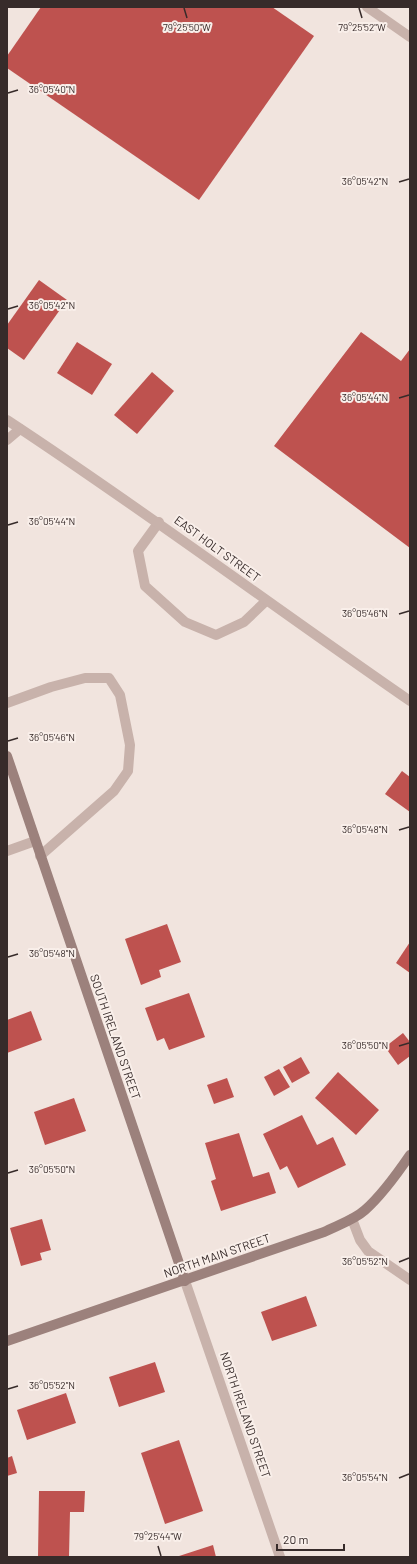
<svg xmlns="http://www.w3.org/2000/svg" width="417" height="1564" font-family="Barlow,sans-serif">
<rect width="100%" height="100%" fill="#f1e4de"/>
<!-- building -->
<g fill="#be524f">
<polygon points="41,7 272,7 314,36 199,200 7,68 7,56"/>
<polygon points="39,280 67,300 24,360 7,348 7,325"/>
<polygon points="361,332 401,361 410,349 410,548 274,446"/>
<polygon points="77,342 112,364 92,395 57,373"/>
<polygon points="152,372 174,391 137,434 114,415"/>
<polygon points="402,771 410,777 410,812 385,794"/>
<polygon points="167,924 181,962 159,970 161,977 141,985 125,939"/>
<polygon points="410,942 410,973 396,963"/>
<polygon points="189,993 205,1037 169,1050 164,1038 157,1041 145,1008"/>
<polygon points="31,1011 42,1040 7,1053 7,1020"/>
<polygon points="403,1033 410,1042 410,1056 398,1065 385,1047"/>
<polygon points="301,1057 310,1073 292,1083 283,1067"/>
<polygon points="279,1069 290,1087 274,1096 264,1077"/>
<polygon points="338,1072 379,1110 356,1135 315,1098"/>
<polygon points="227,1078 234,1097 214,1104 207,1085"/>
<polygon points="74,1098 86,1131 45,1145 34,1112"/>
<polygon points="302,1115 317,1145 333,1137 346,1165 298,1188 287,1166 280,1170 263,1134"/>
<polygon points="239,1133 253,1177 269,1172 276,1193 221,1211 211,1181 216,1179 205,1143"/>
<polygon points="42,1219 51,1250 40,1253 42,1260 21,1266 10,1228"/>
<polygon points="306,1296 317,1326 272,1341 261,1312"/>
<polygon points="155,1362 165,1392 119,1407 109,1377"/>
<polygon points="66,1393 76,1423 27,1440 17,1410"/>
<polygon points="179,1440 203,1511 165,1524 141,1453"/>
<polygon points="12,1456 17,1473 7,1476 7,1458"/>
<polygon points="39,1491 85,1491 84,1512 70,1512 69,1557 38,1557"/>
<polygon points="213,1545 216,1557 176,1557"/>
</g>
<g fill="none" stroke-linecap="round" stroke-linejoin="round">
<!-- lane -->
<g stroke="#c8b2ab" stroke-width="10">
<polyline points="7,440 20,429"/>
<polyline points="159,522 138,551 145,586 185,622 216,635 244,622 266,601"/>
<polyline points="7,703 51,687 85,678 109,678 120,695 130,745 128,771 114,791 40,856"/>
</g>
<!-- street -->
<g stroke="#c8b2ab" stroke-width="10">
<polyline points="367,7 410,37"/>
<path d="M7,420C144,510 275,608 410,701"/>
<polyline points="7,851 35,841"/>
<polyline points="352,1219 360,1240 368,1251 410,1280"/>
<polyline points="185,1281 280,1557"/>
</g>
<!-- secondary -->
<g stroke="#9c817c" stroke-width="10">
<polyline points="7,756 185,1281"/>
<path d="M7,1341L324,1232C338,1225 354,1220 365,1210C382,1195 397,1174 410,1155"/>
</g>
</g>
<!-- ticks -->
<path fill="none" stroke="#372b2a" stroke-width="1.5" d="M184,8L187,18M359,8L362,18M8,93L18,90M399,182L409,179M8,309L18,306M399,398L409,395M8,525L18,522M399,614L409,611M8,741L18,738M399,830L409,827M8,957L18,954M399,1046L409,1043M8,1173L18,1170M399,1262L409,1258M8,1389L18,1386M399,1478L409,1474M158,1546L161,1556"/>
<g text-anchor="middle" stroke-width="4" stroke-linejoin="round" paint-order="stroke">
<!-- street labels -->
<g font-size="12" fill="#372b2a" stroke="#f9efea">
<text transform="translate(217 549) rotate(36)" y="4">EAST HOLT STREET</text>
<text transform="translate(115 1037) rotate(71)" y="4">SOUTH IRELAND STREET</text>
<text transform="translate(217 1256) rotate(-19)" y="4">NORTH MAIN STREET</text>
<text transform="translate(245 1415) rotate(71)" y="4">NORTH IRELAND STREET</text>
</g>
</g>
<g font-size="10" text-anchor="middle" fill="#372b2a" stroke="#f9efea" stroke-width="4" stroke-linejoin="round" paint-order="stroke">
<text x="187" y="31">79°25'50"W</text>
<text x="362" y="31">79°25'52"W</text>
<text x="52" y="93">36°05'40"N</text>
<text x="365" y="185">36°05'42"N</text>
<text x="52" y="309">36°05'42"N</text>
<text x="365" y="401">36°05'44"N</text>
<text x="52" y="525">36°05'44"N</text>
<text x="365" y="617">36°05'46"N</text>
<text x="52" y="741">36°05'46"N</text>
<text x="365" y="833">36°05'48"N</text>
<text x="52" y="957">36°05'48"N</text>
<text x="365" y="1049">36°05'50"N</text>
<text x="52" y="1173">36°05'50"N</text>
<text x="365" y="1265">36°05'52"N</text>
<text x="52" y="1389">36°05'52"N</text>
<text x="365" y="1481">36°05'54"N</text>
<text x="158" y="1540">79°25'44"W</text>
</g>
<!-- border -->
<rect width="417" height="1564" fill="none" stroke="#372b2a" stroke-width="16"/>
<!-- scale -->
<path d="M277 1544v6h67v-6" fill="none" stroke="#372b2a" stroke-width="2"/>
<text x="283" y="1544" font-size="12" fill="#372b2a" stroke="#f9efea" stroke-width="3" paint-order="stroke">20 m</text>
</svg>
